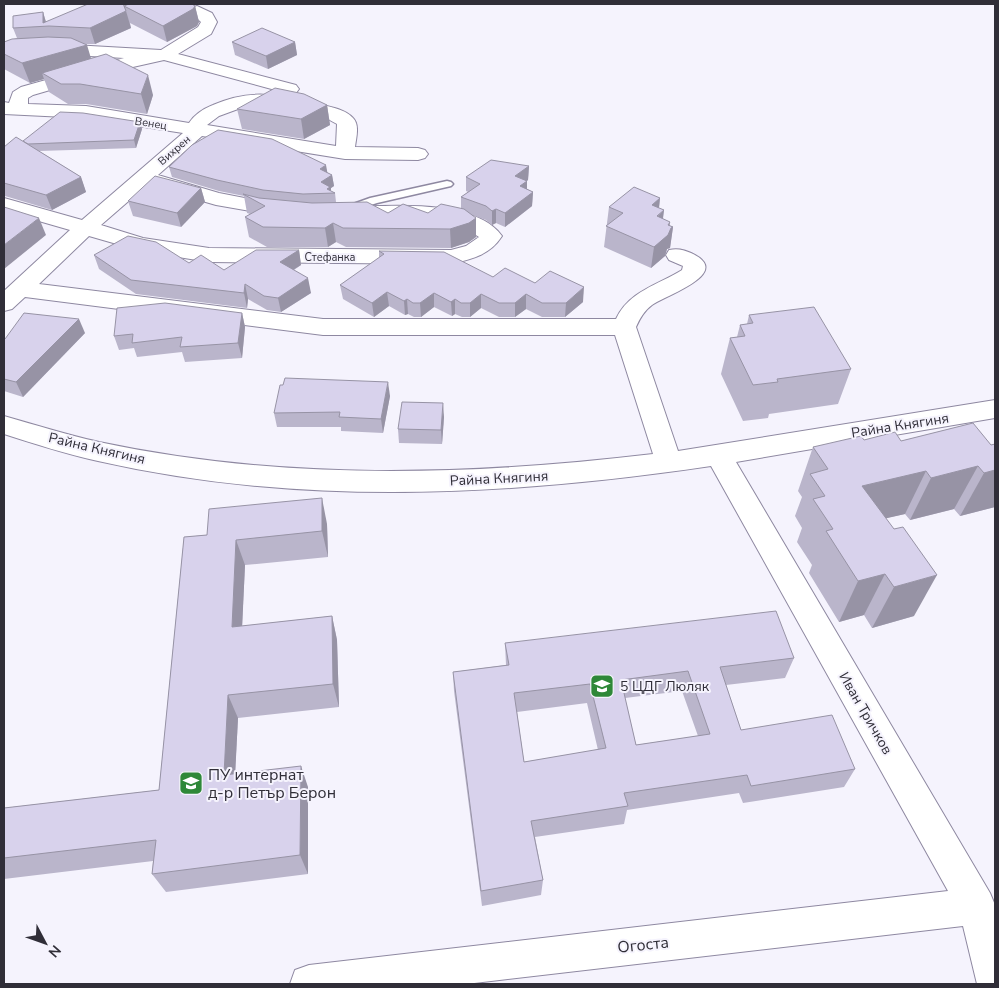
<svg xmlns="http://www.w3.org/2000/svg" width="999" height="988" font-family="'Nunito Sans',sans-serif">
<rect width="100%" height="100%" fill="#f5f3fd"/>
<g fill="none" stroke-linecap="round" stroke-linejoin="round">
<!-- lane casing -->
<g stroke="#8e88a1" stroke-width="3">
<polygon id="lane" points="447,181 451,182 453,184 451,186 377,203 349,212 343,209 345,207 370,198"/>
</g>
<!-- street casing -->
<g stroke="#8e88a1" stroke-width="2">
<path id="street" d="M197,6L212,13L217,22L211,34L178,54L296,85L299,89L296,93L290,94L164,60L115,71L33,95L28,98V104L86,106L189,123C195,114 203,109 213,105C249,89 277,94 314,103C326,106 344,108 353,118C360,125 356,138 355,147L418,148L425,150L428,154L425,158L418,160L345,159L202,136L158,175L219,193L291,207L294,211L291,215L284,217L216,205L147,185L101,225L143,238L209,248L451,250L466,246L479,237C443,210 392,218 349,219L342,217L338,213L342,209L349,207C389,206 476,198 502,236C490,255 472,259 451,264L209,262L141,251L89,236L39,284L323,319H616C629,291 658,285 682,270L683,266L669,260L666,255L669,250C678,248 683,250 691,253C735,273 666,295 652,305C644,311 640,318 636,327L678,451L995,400V418L736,462L990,893L995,905V984H977L963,926L466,984H290L295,970L309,965L948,891L711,466C508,496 300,507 98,461C66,454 35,444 4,434V416C36,425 67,435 99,442C282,481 468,476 653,454L615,335H323L25,297L12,309L4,311V291L70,230L4,211V198L82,220L183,133L86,118L4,114V102L9,103L13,92L21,87L124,58L55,54L4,57V47L55,44L161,50L198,27L201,22L189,11L191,8ZM249,105C276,104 314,109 337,124L336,146L207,125L219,116Z"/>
</g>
<!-- lane -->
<use href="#lane" fill="#fff" fill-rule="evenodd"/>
<!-- street -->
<use href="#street" fill="#fff" fill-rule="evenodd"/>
</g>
<!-- wall -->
<g fill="#bab5cb" fill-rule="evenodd">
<polygon points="124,6 195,6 199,22 197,26 167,42 130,23 131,28 95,44 84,44 91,59 153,95 147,114 86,104 68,104 49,92 44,79 30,83 4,69 4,42 17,38 13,28 43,12 46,22"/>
<polygon points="232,42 295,42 297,55 268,69 235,55"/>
<polygon points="327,105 330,125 304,139 242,129 237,109"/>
<polygon points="140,122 142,129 136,148 39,151 81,177 86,192 52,210 5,196 4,197 4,147 23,141"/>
<polygon points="529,166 528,180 527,181 527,189 533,192 532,206 505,227 496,223 492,225 486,220 472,215 476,237 469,242 451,248 346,247 336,242 328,247 267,247 249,237 245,217 250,214 247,213 244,196 219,191 172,177 169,167 327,173 332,175 334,186 331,188 331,191 335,193 336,202 388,213 428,213 461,209 461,197 468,192 466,191 466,177"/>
<polygon points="201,188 205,202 181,227 133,216 128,201"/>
<polygon points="660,198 659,208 664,210 663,219 670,226 673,227 670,248 667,249 665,256 651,268 604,247 609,207"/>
<polygon points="299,250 301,265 294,270 311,293 281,312 267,310 248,299 247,308 136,294 99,269 94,255 189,263 224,270"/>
<polygon points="379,251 493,277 535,283 583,302 565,317 542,317 526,309 515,317 499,317 481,308 470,317 462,317 455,314 452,316 434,307 421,317 414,317 408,314 405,315 389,306 374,317 343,299 340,285 379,258"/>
<polygon points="242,313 245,327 242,358 185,362 182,352 137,357 134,348 119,350 114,336"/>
<polygon points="749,315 851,369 838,404 769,414 768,418 743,421 721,374 730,338 737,337 740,325 747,324"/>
<polygon points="85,333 23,397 4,391 4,339"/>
<polygon points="390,396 383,433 341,431 341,427 277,427 274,413"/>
<polygon points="444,417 442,444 399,443 398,429"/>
<polygon points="864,440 901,441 991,445 995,444 995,507 960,516 954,509 910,520 905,514 886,518 914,616 872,628 864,615 839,622 809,573 812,565 797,542 802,528 795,516 802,497 798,491 813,447"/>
<polygon points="327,524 328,557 245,565 242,626 332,616 337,640 339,707 238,718 235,774 308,787 308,874 166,892 152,874 153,861 4,879 4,808 159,790 184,537"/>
<path d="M505,643L794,658L785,678L726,685L741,730L855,769L844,787L743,803L739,793L627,810L624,824L535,837L543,880L541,895L482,906L454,691L453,672L506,665ZM682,691L698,736L636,745L625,698ZM587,703L598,750L524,762L517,712Z"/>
</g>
<!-- shaded-wall -->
<g fill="#9793a5">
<polygon points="195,6 199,22 197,26 167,42 163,26"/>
<polygon points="126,11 131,28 95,44 90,28"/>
<polygon points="43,12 47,26 43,23"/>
<polygon points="295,42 297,55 268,69 266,56"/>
<polygon points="87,45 93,65 42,73 44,79 30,83 22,63"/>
<polygon points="148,75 153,95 147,114 141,94"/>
<polygon points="327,105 330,125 304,139 301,119"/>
<polygon points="140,122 142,129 136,148 134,140"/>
<polygon points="326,165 328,176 320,169"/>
<polygon points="529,166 528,180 514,190 515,176"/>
<polygon points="332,175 334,186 331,188 331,193 321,182"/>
<polygon points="81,177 86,192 52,210 46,195"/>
<polygon points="527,181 527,195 520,186"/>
<polygon points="201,188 205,202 181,227 177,213"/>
<polygon points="533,192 532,206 505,227 505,213"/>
<polygon points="660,198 658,216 664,210 661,231 652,205"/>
<polygon points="496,209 496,223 492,225 492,211"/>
<polygon points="39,218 46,235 4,269 4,245"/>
<polygon points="476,218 476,237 469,242 451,248 450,229"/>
<polygon points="670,222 669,232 671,228 673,227 670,248 667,249 665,256 651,268 654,247 668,225"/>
<polygon points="333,223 336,242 328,247 325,228"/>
<polygon points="299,250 301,265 283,276 280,262"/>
<polygon points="308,278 311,293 281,312 278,298"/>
<polygon points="245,284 248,299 247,308 244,293"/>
<polygon points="584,287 583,302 565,317 566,303"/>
<polygon points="387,292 389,306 374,317 372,303"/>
<polygon points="434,293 434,307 421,317 420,303"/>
<polygon points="481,294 481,308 470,317 470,303"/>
<polygon points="526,294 526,309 515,317 515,303"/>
<polygon points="407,299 408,314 405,315 404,301"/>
<polygon points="455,299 455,314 452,316 451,302"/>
<polygon points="242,313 245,327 242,358 238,343"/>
<polygon points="79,319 85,333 23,397 16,382"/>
<polygon points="388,382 390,396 383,433 381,419"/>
<polygon points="443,403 444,417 442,444 441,430"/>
<polygon points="978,466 954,509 910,520 931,478"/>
<polygon points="995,470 995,507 960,516 984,473"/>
<polygon points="926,471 905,514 844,528 862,486"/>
<polygon points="322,498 327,524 328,557 322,531"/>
<polygon points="236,540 245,565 241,651 232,627"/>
<polygon points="885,574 864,615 839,622 858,581"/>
<polygon points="937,575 914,616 872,628 894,587"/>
<polygon points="332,616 337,640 339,707 333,684"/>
<polygon points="228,695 238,718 234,796 224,775"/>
<polygon points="301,766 308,787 308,874 300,855"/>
</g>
<!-- building -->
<g fill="#d8d2ec" stroke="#9793a5" fill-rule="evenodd">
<polygon points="88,4 123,4 124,6 129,4 192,4 195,6 193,9 163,26 124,6 126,11 90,28 49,26 13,28 13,16 43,12 43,23"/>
<polygon points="262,28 295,42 266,56 232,42"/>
<polygon points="48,37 71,38 87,45 22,63 4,54 4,42 12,39"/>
<polygon points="106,54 148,75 141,94 80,84 61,84 42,73"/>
<polygon points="275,88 304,94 327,105 301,119 237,109"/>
<polygon points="60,112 83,113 140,122 134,140 28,144 23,141"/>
<polygon points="218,130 272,139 326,165 320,169 332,175 321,182 330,187 327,189 335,193 303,194 263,190 217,180 169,167 192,145"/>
<polygon points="16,137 81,177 46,195 4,183 4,147"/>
<polygon points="491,160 529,166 515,176 527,181 520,186 533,192 505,213 496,209 492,211 486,206 461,197 480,184 466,177"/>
<polygon points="155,176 201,188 177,213 128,201"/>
<polygon points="634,187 660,198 652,205 664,210 657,216 670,222 668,225 673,227 671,228 668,235 654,247 606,226 623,213 609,207"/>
<polygon points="243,194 259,198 312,203 367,202 388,213 403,204 428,213 441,204 464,209 476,218 469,223 450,229 343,228 333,223 325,228 263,227 245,217 265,206"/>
<polygon points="4,207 39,218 4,245"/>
<polygon points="128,236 156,242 189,263 201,255 224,270 256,250 299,250 280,262 308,278 278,298 264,296 245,284 244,293 131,280 94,255"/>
<polygon points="379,251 444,252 493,277 505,268 535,283 550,271 584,287 566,303 542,303 526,294 515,303 499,303 481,294 470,303 461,303 455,299 451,302 434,293 420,303 413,303 407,299 404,301 387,292 372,303 340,285 384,254"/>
<polygon points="165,303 242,313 238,343 180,347 182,337 132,343 133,334 114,336 117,308"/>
<polygon points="814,307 851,369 777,379 778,382 753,385 730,338 745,336 740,325 753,323 749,315"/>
<polygon points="24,313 79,319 16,382 4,379 4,339 5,339"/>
<polygon points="285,378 388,382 381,419 339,417 340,412 274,413 280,385 283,385"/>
<polygon points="402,402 443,403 441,430 398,429"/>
<polygon points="973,423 991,445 995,444 995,470 984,473 978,466 931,478 926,471 862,486 894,529 903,527 937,575 894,587 885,574 858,581 826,531 833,529 813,499 825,496 810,474 828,469 813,447 861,436 864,440 895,432 901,441"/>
<polygon points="322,498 322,531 236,540 232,627 332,616 333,684 228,695 224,775 301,766 300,855 152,874 156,840 4,858 4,808 159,790 184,537 207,535 209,509"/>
<path d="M776,611L794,658L720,667L741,730L832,715L855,769L751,786L747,775L624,793L628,806L531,821L543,880L481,891L453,672L509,665L505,643ZM688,671L710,734L636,745L621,680ZM590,684L606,748L524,762L514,693Z"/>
</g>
<!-- icons -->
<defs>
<g id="school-square" transform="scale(1.25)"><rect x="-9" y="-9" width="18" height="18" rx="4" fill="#2e8838" stroke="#f5f3fd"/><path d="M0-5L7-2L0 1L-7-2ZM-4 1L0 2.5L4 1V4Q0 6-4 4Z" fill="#fff"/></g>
</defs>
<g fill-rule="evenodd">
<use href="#school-square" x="602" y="686"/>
<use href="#school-square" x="191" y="783"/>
</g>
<g text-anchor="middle" stroke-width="4" stroke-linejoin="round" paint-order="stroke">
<!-- far-street labels -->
<g font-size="11" fill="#302e38" stroke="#f5f3fd">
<text transform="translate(151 123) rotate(9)" y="4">Венец</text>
<text transform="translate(174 150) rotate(-41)" y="4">Вихрен</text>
<text x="330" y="261">Стефанка</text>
</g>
<!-- street labels -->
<g font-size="14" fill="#302e38" stroke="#f5f3fd">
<text transform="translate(900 425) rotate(-9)" y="5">Райна Княгиня</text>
<text transform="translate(97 448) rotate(13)" y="5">Райна Княгиня</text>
<text transform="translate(499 478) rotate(-3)" y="5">Райна Княгиня</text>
<text transform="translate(866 713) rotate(60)" y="5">Иван Тричков</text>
</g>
<!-- poi labels -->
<g font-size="14" fill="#302e38" stroke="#f5f3fd" text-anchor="start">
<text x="620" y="691">5 ЦДГ Люляк</text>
</g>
<!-- near-poi labels -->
<g font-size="16" fill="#302e38" stroke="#f5f3fd" text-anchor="start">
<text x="208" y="780">ПУ интернат<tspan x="208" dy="18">д-р Петър Берон</tspan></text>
</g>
<!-- near-street labels -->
<g font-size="16" fill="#302e38" stroke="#f5f3fd">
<text transform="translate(643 944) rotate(-6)" y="6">Огоста</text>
</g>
</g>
<!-- border -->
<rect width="999" height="988" fill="none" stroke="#302e38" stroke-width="10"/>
<!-- north arrow -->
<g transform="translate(45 943) rotate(131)" stroke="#f5f3fd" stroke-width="4" paint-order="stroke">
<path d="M0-4L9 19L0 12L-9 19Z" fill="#302e38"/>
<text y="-8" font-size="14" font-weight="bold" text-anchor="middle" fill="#302e38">N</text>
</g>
</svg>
